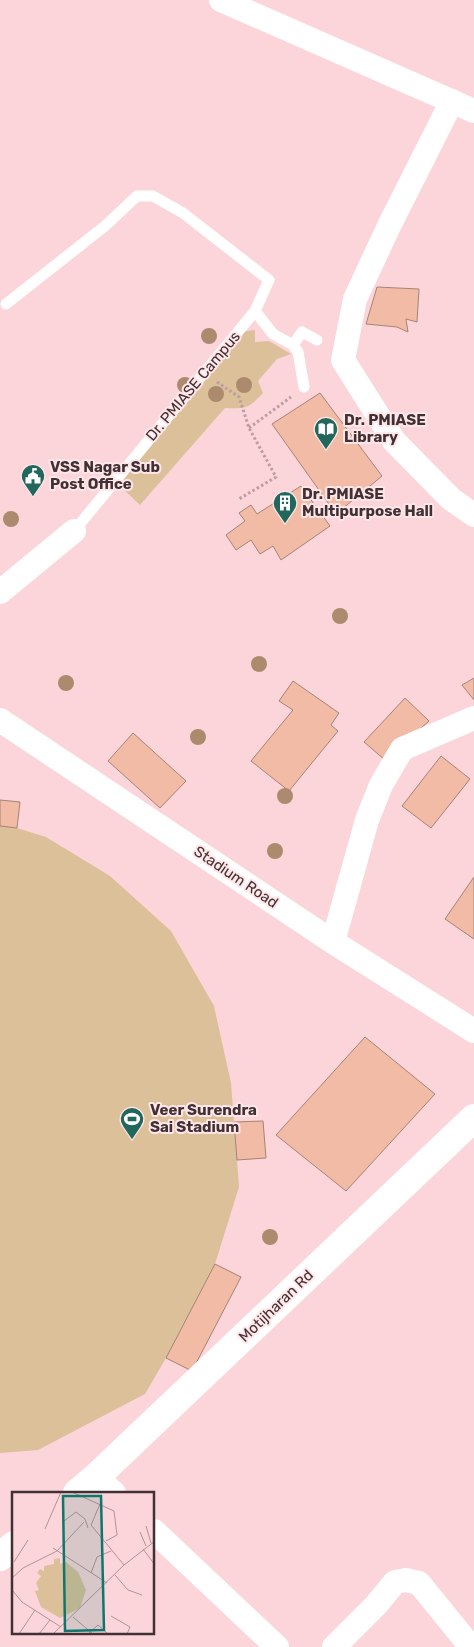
<svg xmlns="http://www.w3.org/2000/svg" width="474" height="1647" font-family="Rubik,sans-serif">
<rect width="100%" height="100%" fill="#fcd5da"/>
<!-- green -->
<g fill="#dbc099">
<path d="M255,330V342L269,341L291,354L277,359L258,381L263,393C249,408 246,409 225,408L140,505L115,481L238,332Z"/>
<polygon points="0,800 20,802 17,828 46,837 110,876 171,931 214,1006 231,1083 234,1122 263,1121 266,1158 237,1160 239,1187 215,1264 241,1277 192,1371 166,1358 145,1394 38,1450 0,1453"/>
</g>
<!-- building -->
<g fill="#f2bba5" stroke="#a58477">
<polygon points="377,287 419,289 417,322 406,319 408,332 397,327 366,324"/>
<polygon points="320,393 382,476 336,514 272,424"/>
<polygon points="301,486 330,526 281,560 273,546 260,554 251,540 236,550 226,535 245,521 239,513 251,505 257,514"/>
<polygon points="474,678 474,700 462,685"/>
<polygon points="293,681 339,713 331,725 338,731 289,791 251,761 293,710 279,701"/>
<polygon points="405,698 429,721 385,760 364,742"/>
<polygon points="133,733 186,781 160,808 108,761"/>
<polygon points="441,756 470,779 431,828 402,806"/>
<polygon points="0,800 20,802 17,828 0,826"/>
<polygon points="474,877 474,939 445,919"/>
<polygon points="365,1037 435,1094 346,1191 276,1135"/>
<polygon points="263,1121 266,1158 237,1160 234,1122"/>
<polygon points="215,1264 241,1277 192,1371 166,1358"/>
</g>
<g fill="none" stroke-linecap="round" stroke-linejoin="round">
<!-- path -->
<g stroke="#bc9da1" stroke-width="3" stroke-dasharray="2.5 2.5" stroke-linecap="butt">
<polyline points="217,382 239,397 249,428 276,477 239,499"/>
<polyline points="249,428 291,397"/>
</g>
<!-- lane -->
<g stroke="#fff" stroke-width="11">
<polyline points="6,304 105,226 137,196 153,196 183,213 269,280 255,311 273,334 293,345 298,352 304,387"/>
<polyline points="293,345 302,332 317,340"/>
<polyline points="74,531 255,311"/>
</g>
<!-- street -->
<g stroke="#fff" stroke-width="24">
<polyline points="221,0 474,111"/>
<polyline points="452,101 389,226 355,299 343,360 394,441 451,499 474,515"/>
<polyline points="0,592 74,531"/>
<polyline points="0,720 333,942 474,1031"/>
<polyline points="333,942 367,820 381,785 402,749 474,718"/>
<polyline points="96,1477 114,1493"/>
<polyline points="154,1531 277,1647"/>
<polyline points="334,1647 376,1605 395,1582 406,1580 419,1583 471,1647"/>
</g>
<!-- secondary -->
<g stroke="#fff" stroke-width="28">
<polyline points="77,1493 96,1477 474,1118"/>
<polyline points="0,1557 14,1545"/>
</g>
</g>
<!-- trees -->
<g fill="#ac8a6e">
<circle cx="209" cy="336" r="8"/>
<circle cx="185" cy="385" r="8"/>
<circle cx="244" cy="385" r="8"/>
<circle cx="216" cy="394" r="8"/>
<circle cx="11" cy="519" r="8"/>
<circle cx="340" cy="616" r="8"/>
<circle cx="259" cy="664" r="8"/>
<circle cx="66" cy="683" r="8"/>
<circle cx="198" cy="737" r="8"/>
<circle cx="285" cy="796" r="8"/>
<circle cx="275" cy="851" r="8"/>
<circle cx="270" cy="1237" r="8"/>
</g>
<!-- icons -->
<defs>
<g id="library-pin" transform="scale(1.25)"><path d="M0 17L-7.5 6A9.5 9.5 0 1 1 7.5 6Z" fill="#21675b" stroke="#ffe6e9"/><path d="M-6-4Q-3-5.5-.7-3.5V5Q-3 3-6 4ZM6-4Q3-5.5 .7-3.5V5Q3 3 6 4Z" fill="#fff"/></g>
<g id="civic-pin" transform="scale(1.25)"><path d="M0 17L-7.5 6A9.5 9.5 0 1 1 7.5 6Z" fill="#21675b" stroke="#ffe6e9"/><path d="M-.6-6.5H3V-4.5H.6V-3L4-1V1h2V6H-6V1h2V-1L-.6-3ZM-1.2 2.5V6h2.4V2.5Z" fill="#fff"/></g>
<g id="building-pin" transform="scale(1.25)"><path d="M0 17L-7.5 6A9.5 9.5 0 1 1 7.5 6Z" fill="#21675b" stroke="#ffe6e9"/><path d="M-4-6H4V6H1V3H-1V6H-4ZM-2.5-4.3h1.7v1.8h-1.7ZM.8-4.3h1.7v1.8H.8ZM-2.5-1h1.7V.8h-1.7ZM.8-1h1.7V.8H.8Z" fill="#fff"/></g>
<g id="stadium-pin" transform="scale(1.25)"><path d="M0 17L-7.5 6A9.5 9.5 0 1 1 7.5 6Z" fill="#21675b" stroke="#ffe6e9"/><path d="M0-5a6.5 5 0 1 0 0 10a6.5 5 0 1 0 0-10ZM-3.5-1.8h7v3.6h-7Z" fill="#fff"/></g>
</defs>
<g fill-rule="evenodd">
<use href="#library-pin" x="326" y="429"/>
<use href="#civic-pin" x="33" y="476"/>
<use href="#building-pin" x="285" y="503"/>
<use href="#stadium-pin" x="132" y="1119"/>
</g>
<g text-anchor="middle" stroke-width="4" stroke-linejoin="round" paint-order="stroke">
<!-- street labels -->
<g font-size="15" fill="#413134" stroke="#ffe6e9">
<text transform="translate(193 386) rotate(-50)" y="5">Dr. PMIASE Campus</text>
<text transform="translate(236 877) rotate(34)" y="5">Stadium Road</text>
<text transform="translate(276 1306) rotate(-44)" y="5">Motijharan Rd</text>
</g>
<!-- poi labels -->
<g font-size="15" font-weight="bold" fill="#413134" stroke="#ffe6e9" text-anchor="start">
<text x="344" y="425">Dr. PMIASE<tspan x="344" dy="17">Library</tspan></text>
<text x="50" y="472">VSS Nagar Sub<tspan x="50" dy="17">Post Office</tspan></text>
<text x="302" y="499">Dr. PMIASE<tspan x="302" dy="17">Multipurpose Hall</tspan></text>
<text x="150" y="1115">Veer Surendra<tspan x="150" dy="17">Sai Stadium</tspan></text>
</g>
</g>
<!-- overview -->
<g transform="translate(12 1492)">
<rect width="142" height="142" fill="#fcd5da"/>
<path d="M48,66V72L54,70L66,80L74,98L68,116L48,126L29,115L23,99L27,98L24,91L29,84L25,81L28,77L32,79V74L42,72V67Z" fill="#dbc099"/>
<path fill="none" stroke="#b19398" stroke-width="1" d="M60,0L102,19L105,43L94,49M88,12L79,33L112,73M52,29L64,20L73,27L76,36M134,34L139,51M33,37L49,0M128,40L134,54M41,56L95,91M131,57L143,73M2,70L16,48M79,81L85,65L99,59M103,83L116,98L130,103M0,86L11,76L45,59L72,30M0,98L10,110L49,135M99,124L118,135L115,142M61,125L81,142M7,142L23,118M27,142L38,128M41,142L112,73L143,49M76,142L86,133L96,142"/>
<path fill="#0f766e" fill-opacity="0.15" stroke="#0f766e" stroke-width="2.5" d="M51,4H89L92,138L53,139Z"/>
<rect width="142" height="142" fill="none" stroke="#413134" stroke-width="2.5"/>
</g>
</svg>
